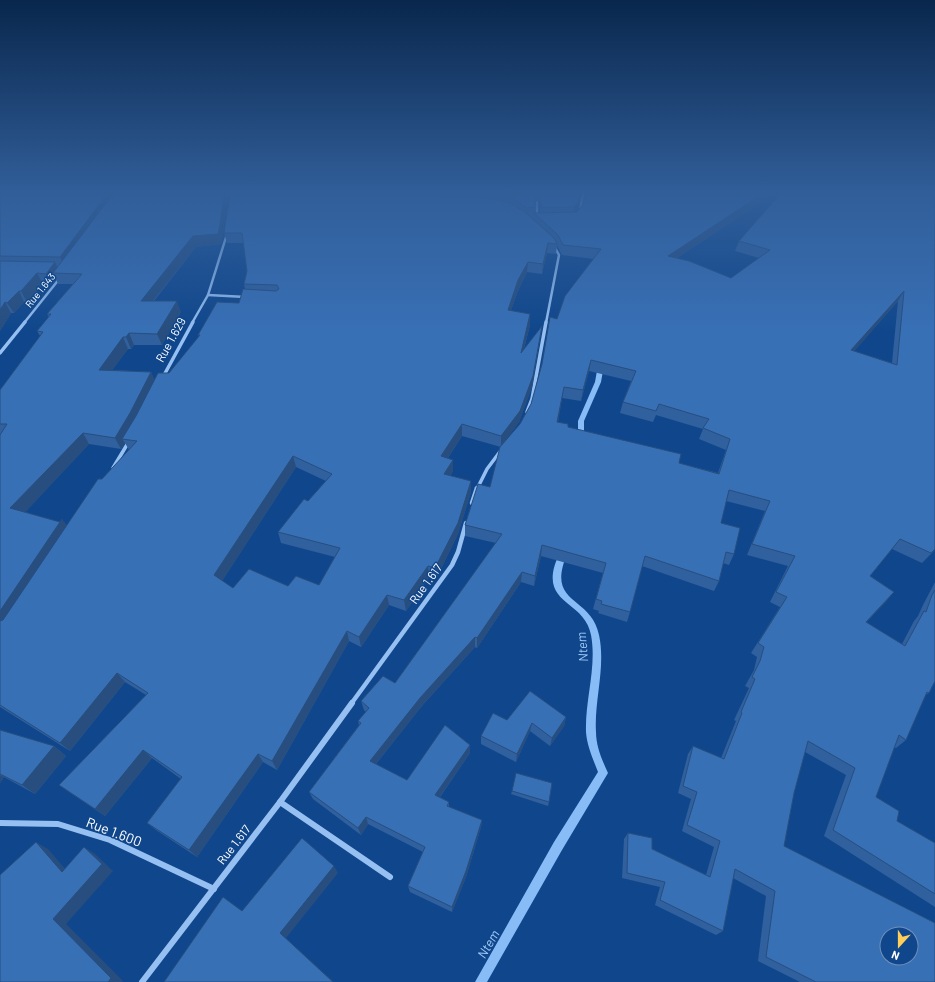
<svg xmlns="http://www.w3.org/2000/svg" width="935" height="982" font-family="Barlow,sans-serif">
<rect width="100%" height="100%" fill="#10478c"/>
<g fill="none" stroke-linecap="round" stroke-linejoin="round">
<!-- stream -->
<g fill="#87bcf6" fill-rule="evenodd">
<polygon points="601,363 604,365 601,382 584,421 584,439 581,441 578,439 578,421 595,382 598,365"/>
<path d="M564,549L567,550L568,552C544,606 591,594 599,635C606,667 594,700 596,732C596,746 602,760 608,773L562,850L487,982H475L554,842L598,772C593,759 587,746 586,732C585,699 597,667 591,635C584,597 533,606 561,550Z"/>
</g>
<!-- minor-far3 -->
<g stroke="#96c0f2" stroke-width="2.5">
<polyline points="537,202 537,218"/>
<polyline points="580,211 583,194"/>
<polyline points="208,295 246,297"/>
<polyline points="24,323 60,278"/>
<polyline points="192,323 208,295 227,234"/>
<polyline points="546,323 559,255 554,246"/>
</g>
<!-- minor-far2 -->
<g stroke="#96c0f2" stroke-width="3.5">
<polyline points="0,353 25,322"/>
<polyline points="163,377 193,322"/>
<polyline points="527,412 532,399 546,322"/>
<polyline points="113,468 128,443"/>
<polyline points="477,489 487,469 502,449"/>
</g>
<!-- minor-far1 -->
<g stroke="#96c0f2" stroke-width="4.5">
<polyline points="472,503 477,488"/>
<polyline points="351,704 452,565 458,552 466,523"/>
</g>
<!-- minor -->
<g stroke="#96c0f2" stroke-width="6">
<polyline points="280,802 390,877"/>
<polyline points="0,823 58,824 110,840 214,889"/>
<polyline points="142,982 280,802 352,703"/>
</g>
</g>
<!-- wall -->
<g fill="#30609d" fill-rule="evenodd">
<path d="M0,194H111L112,196L113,194H401V195H404V194H580L576,212L774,194L677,258L731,278L759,258L735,251L739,241L935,194V550L922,563L892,549L870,576L894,592L866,623L902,644L914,621L918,616L923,605L935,582V681L929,693L925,695L906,740L896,748L894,747L876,797L897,821L935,843V907L824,836L846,775L805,752L794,793L784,846L935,982H800L758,961L766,896L733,878L723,931L716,935L655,905L660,887L622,878L624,839L628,833L652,849L706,875L714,847L682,831L691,799L678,793L688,754L693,746L721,758L736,721L734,720L749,688L745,686L754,670L757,657L751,653L780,607L770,602L788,566L747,555L765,511L726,501L721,523L734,554L729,565L723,563L719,581L714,591L642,566L630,612L627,622L598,613L599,611L593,609L603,573L541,556L534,586L521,582L477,648L475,647L421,707L376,764L407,780L470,745V753L440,797L449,802V807L482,820L481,827L466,877L452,912L410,892L408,886L423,852L368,824L361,835L313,799L309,792L359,725L358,721L366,712L364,710L361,701L395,683L496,543L465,536V525L490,487L501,447L462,436L448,458L453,460V471L450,476L471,492L458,534L436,579L429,577L406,611L389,605L361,647L349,641L277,770L263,762L197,857L156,830L147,823L181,779L152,758L105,816L69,792L59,785L146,695L125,682L70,751L0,707V390L40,336L37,331L49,317L47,314L73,284H58L56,279L52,284H43L27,302H24L14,313H11L0,331ZM226,196H229L224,233L227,243H244L247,271L244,284L245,289L239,303L198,335L199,337L169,373L154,380L151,372L112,370L128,349H131L134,345H162L181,312L154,301L196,247L221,244L223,235L227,202ZM537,199L540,202V213H535V201ZM557,245L562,255L594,259L557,319L531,404L520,424L501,446L519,422L532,387L540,337L542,326L524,349L530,325L511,310L518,291L527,272L542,274L547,253L556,254ZM898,301L892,363L854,351ZM589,371L631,381L623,402L620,413L653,422L656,415L703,429L699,439L726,450L718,473L679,463L568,427L558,422L562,398L581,401ZM125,443L129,450L67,525L25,512L89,444L121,449ZM296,467L326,481L308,501L278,532L281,543L335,557L319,585L233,588L222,581Z"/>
<polygon points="566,717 564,726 550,746 530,731 516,762 481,744 481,736 507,720"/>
<polygon points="0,730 54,746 66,756 35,794 4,777 0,783"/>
<polygon points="512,791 549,802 548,806 511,794"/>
</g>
<!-- shaded-wall -->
<g fill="#274e7f">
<polygon points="107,194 111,194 114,200 65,267 60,257"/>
<polygon points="224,194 225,194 227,202 223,235 221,244 196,247 145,311 141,301"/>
<polygon points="535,194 537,194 537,199 534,202"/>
<polygon points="579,194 580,194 576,212 573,216 574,207"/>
<polygon points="762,194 774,194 665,266 668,256"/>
<polygon points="548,243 547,253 542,274 543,264"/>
<polygon points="55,262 60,273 53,273 56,279 52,284 46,274"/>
<polygon points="528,262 527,272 518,291 507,321 508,310 518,280"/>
<polygon points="37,273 43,284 27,302 21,291"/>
<polygon points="19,291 24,302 14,313 7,303"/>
<polygon points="904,291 898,301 846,361 851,350"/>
<polygon points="177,301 181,312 162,345 157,334"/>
<polygon points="5,302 11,313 0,331 0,310"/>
<polygon points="530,314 530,325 520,364 521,353"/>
<polygon points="542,326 540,337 532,387 519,422 501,447 501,436"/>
<polygon points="129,333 134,345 131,349 126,337"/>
<polygon points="123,337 128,349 104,381 99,370"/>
<polygon points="591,360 589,371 581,401 583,390"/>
<polygon points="151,372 156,383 122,439 125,443 121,449 115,438"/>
<polygon points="564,387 562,398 556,433 557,422"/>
<polygon points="462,424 462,436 442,467 441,456"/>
<polygon points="83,433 89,444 19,519 10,508"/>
<polygon points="293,456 296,467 219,586 214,575"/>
<polygon points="453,460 453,471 444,485 444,474"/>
<polygon points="471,481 471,492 458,534 436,579 435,568"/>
<polygon points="62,519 70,530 7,626 0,623 0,611"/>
<polygon points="542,545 541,556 534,586 535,576"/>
<polygon points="935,549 935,550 922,563"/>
<polygon points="428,566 429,577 406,611 404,600"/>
<polygon points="522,572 521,582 477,648 477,638"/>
<polygon points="894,592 886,602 857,632 866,622"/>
<polygon points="387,595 389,605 361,647 359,637"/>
<polygon points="347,631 349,641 277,770 272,761"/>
<polygon points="475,637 475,647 421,707 372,769 370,761 420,698"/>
<polygon points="117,673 125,682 70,751 60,743"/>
<polygon points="566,717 564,726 550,746 552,738"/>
<polygon points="532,723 530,731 516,762 517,754"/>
<polygon points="470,745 470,753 436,802 435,795"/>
<polygon points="54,746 66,756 35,794 22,785"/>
<polygon points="143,750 152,758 105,816 95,809"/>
<polygon points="258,754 263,762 197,857 189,850"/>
<polygon points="0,775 4,777 0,783"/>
<polygon points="366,817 368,824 361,835 358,828"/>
<polygon points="482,820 481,827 466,877 452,912 452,907"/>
<polygon points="36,842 48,849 73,878 62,872"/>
<polygon points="84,847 95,854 113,871 66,924 123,981 122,982 108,982 53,919"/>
<polygon points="334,866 338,873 286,938 334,982 333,982 280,933"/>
</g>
<!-- building -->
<g fill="#3870b6" stroke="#274e7f" fill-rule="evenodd">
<polygon points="0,194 107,194 60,257 0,256"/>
<polygon points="113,194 224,194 220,225 218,234 193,236 141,301 177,301 157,334 129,333 126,337 123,337 99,370 151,372 130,413 115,438 83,433 10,508 60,522 62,519 0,611 0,435 7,424 0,424 0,390 43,332 37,331 51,314 47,314 82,274 53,273"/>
<path d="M230,194H359L481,197L510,203L525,212L554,238L557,244L548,243L543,264L528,262L518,280L508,310L530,314L521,353L542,326L533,376L520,411L501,436L462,424L441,456L453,460L444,474L471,481L458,523L435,568L428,566L404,600L387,595L359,637L347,631L272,761L258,754L189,850L147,823L182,777L143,750L95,809L59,785L148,693L117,673L60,743L0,705V621L3,620L98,479H102L137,441L122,439L136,416L158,373H169L200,335H198L217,302L239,303L243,289L276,291L279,289L277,285L244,284L247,271L242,233H224ZM293,456L332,474L308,501L304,499L278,532L340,548L319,585L296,576L288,586L249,569L233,588L214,575Z"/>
<polygon points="495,194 535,194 535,207 527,208 512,198"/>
<polygon points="540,194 579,194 578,202 574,207 541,207"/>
<path d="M585,194H762L668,256L689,261L731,278L770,250L739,241L780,194H935V549L931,553L900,539L870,576L894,592L866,622L905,646L924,611L926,612L932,595L935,590V681L929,693L927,692L906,740L899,735L876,797L899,811L897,821L935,843V894L833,830L855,768L808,741L794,793L784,846L935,923V982H816L766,957L775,891L735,869L723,931L660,900L665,882L627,873L628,833L652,838V849L710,877L720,841L687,825L697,792L683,786L693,746L724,759L742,713L741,712L755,679L752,677L760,661L764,647L758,643L787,597L776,592L795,556L752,544L770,501L729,490L721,523L740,528L734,554L726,552L719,581L645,556L630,612L601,604L602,601L596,599L606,563L542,545L535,576L522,572L477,638L475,637L420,698L370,761L407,780L445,725L470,745L435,795L449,802L447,806L482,820L466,871L452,907L408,886L425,847L366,817L358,828L309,792L361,723L358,721L369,708L361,701L383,676L395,683L502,534L465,525L478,484L490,487L500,447L520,424L531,404L542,364L550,317L557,319L565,296L601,249L563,245L558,235L534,213L577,212L583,204ZM904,291L897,365L851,350ZM591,360L636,371L623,402L656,411L659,404L709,419L703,428L730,439L719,474L679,463L681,454L568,427V424L557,422L564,387L583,390ZM887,934H911V958H887Z"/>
<polygon points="0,261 55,262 46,274 37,273 21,291 19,291 7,303 5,302 0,310"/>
<polygon points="530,691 566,717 552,738 532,723 517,754 481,736 493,713 507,720"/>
<polygon points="0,730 54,746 22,785 0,774"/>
<polygon points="516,773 552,783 549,802 512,791"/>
<polygon points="302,838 334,866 280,933 333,982 164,982 223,897 242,911"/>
<polygon points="36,842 62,872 84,847 102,864 53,919 111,978 108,982 0,982 0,875"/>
</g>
<!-- sky -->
<linearGradient id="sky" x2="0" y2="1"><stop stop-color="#09274d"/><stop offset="0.58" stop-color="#315e99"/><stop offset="1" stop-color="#315e99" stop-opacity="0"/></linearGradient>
<rect width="935" height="332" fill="url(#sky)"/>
<g text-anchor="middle" stroke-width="3" stroke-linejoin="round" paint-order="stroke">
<!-- far-street labels -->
<g font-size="10" fill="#fff" stroke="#10478c">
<text transform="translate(40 290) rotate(-51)" y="4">Rue 1.643</text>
</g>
<!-- street labels -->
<g font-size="12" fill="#fff" stroke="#10478c">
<text transform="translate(171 340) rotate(-61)" y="4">Rue 1.629</text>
<text transform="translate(426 584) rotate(-54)" y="4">Rue 1.617</text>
<text transform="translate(234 845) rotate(-52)" y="4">Rue 1.617</text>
</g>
<!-- water labels -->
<g font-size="13" font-style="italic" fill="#a2cbfa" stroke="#10478c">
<text transform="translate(582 647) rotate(-95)" y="5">Ntem</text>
<text transform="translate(488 944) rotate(-60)" y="5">Ntem</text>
</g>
<!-- near-street labels -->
<g font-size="14" fill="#fff" stroke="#10478c">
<text transform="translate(114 832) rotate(21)" y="5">Rue 1.600</text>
</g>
</g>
<!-- north arrow -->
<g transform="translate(899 946) rotate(201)"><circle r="19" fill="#10478c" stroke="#7091ba"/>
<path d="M0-3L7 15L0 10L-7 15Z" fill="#ffce58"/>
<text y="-6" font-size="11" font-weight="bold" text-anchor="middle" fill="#ffffff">N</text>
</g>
</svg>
